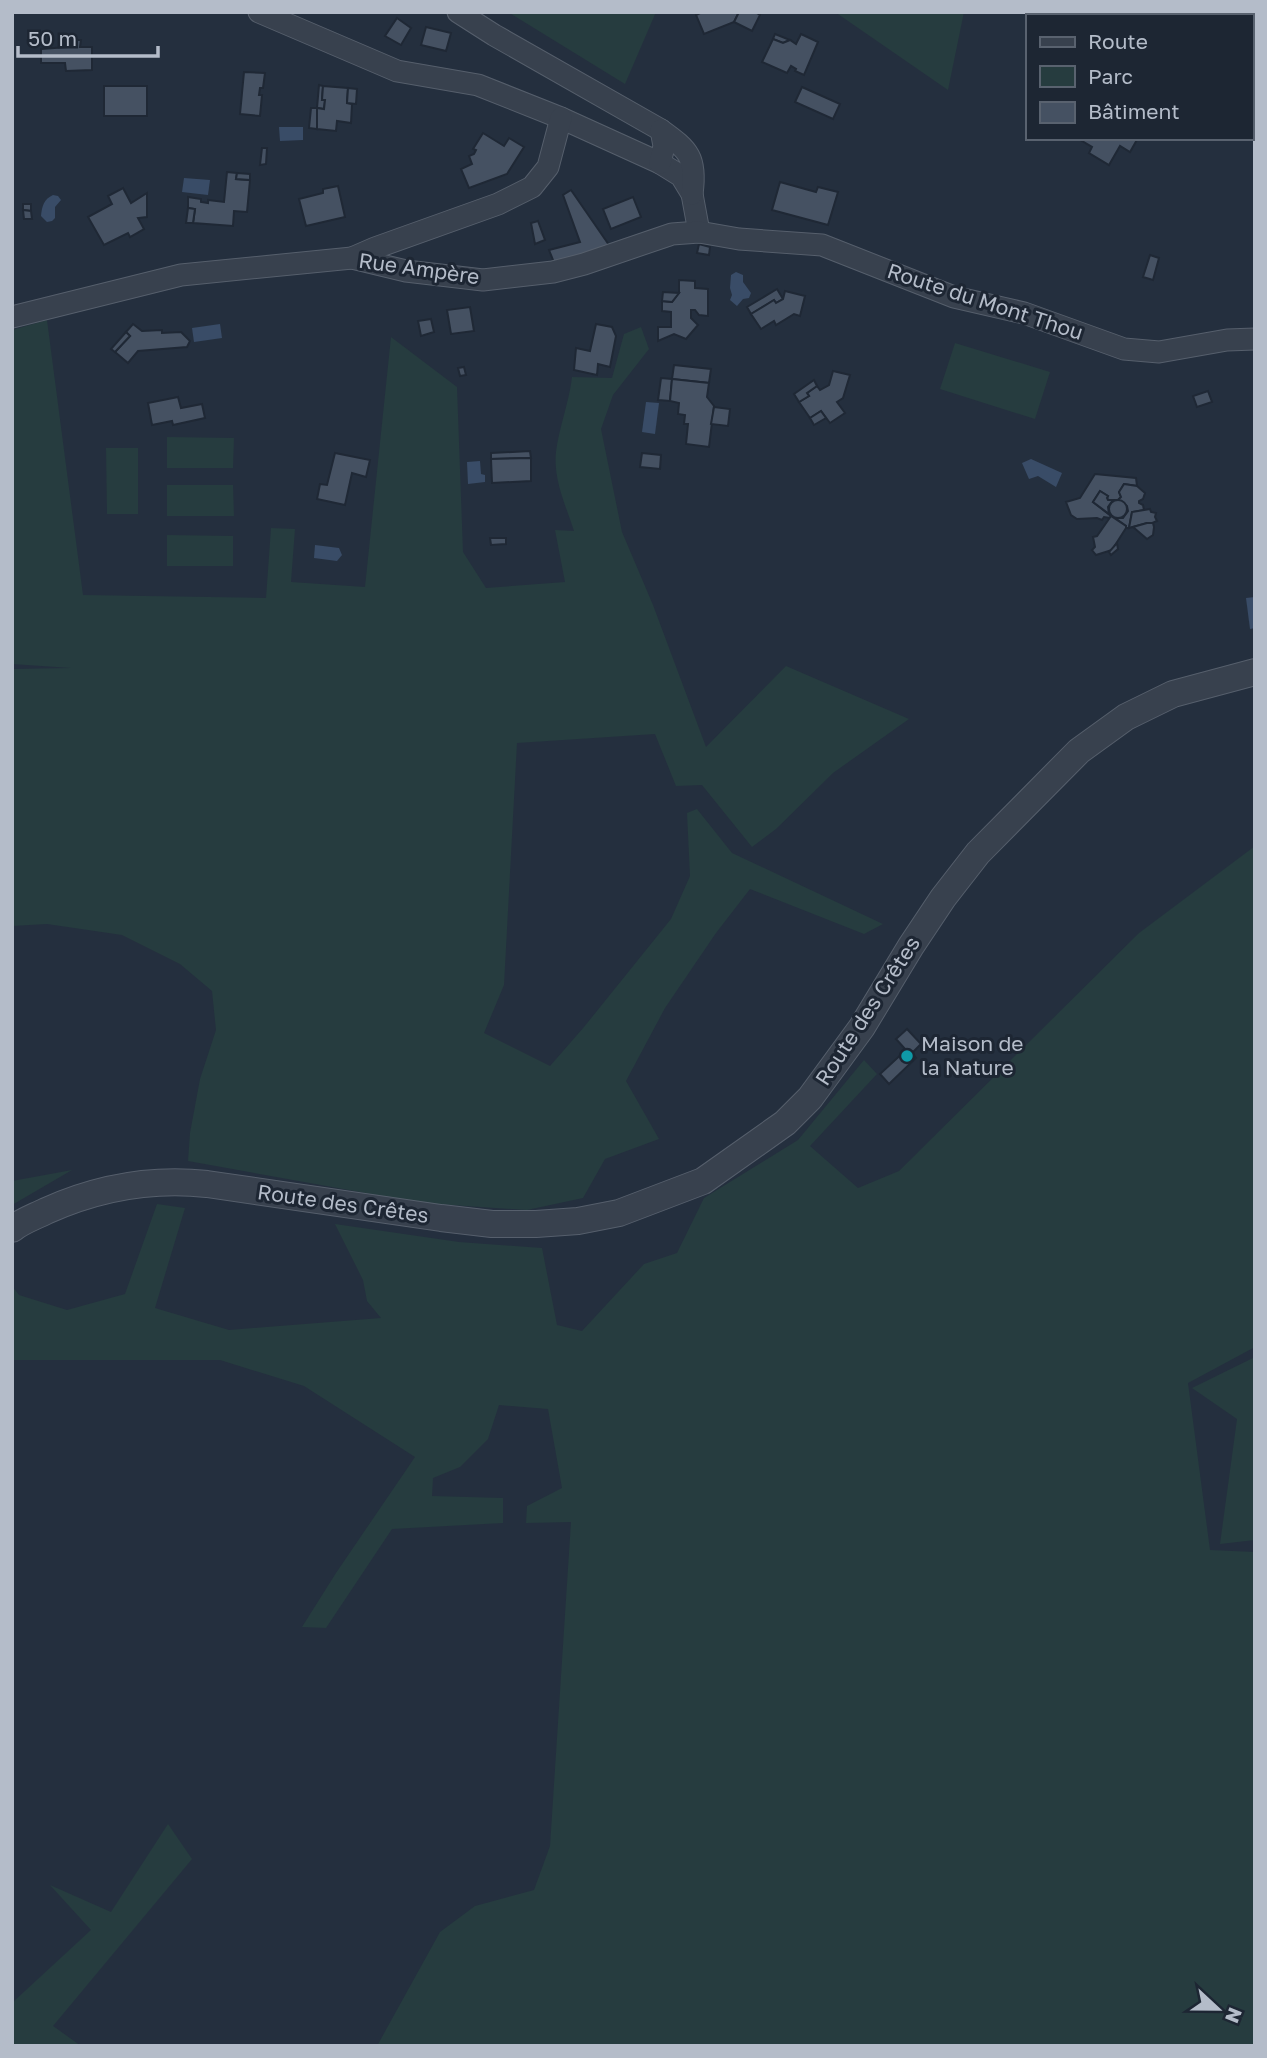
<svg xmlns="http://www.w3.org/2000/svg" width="1267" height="2058" font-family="'Golos Text',sans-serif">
<rect width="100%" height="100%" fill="#242f3e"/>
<!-- green -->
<g fill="#263c3f">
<polygon points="508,12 656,12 625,84"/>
<polygon points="835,12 964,12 948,90"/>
<polygon points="1133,12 1203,12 1202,16 1140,16"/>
<path d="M47,320L83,595L266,598L271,528L295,529L291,582L365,587L391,337L457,387L463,552L486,588L565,582L555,530L574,531C566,506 553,479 556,452C559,427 569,403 572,377L612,378L624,334L641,327L649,349L613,395L601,429L622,532L653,605L706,747L786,666L909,719L833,773L776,829L752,847L702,785L676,786L655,734L517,743L504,985L484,1033L550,1066L584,1027L671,919L690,876L687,813L697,809L732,853L883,924L864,934L750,889L716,933L665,1008L626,1081L659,1139L605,1159L583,1198L527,1210L421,1203L188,1161L190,1133L200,1079L216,1030L212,991L180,964L122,935L47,924L12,926V669L71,668L12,664V330Z"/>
<polygon points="955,343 1050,372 1035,419 940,389"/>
<polygon points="167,437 234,438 233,468 167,468"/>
<polygon points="106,448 138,448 138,514 107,514"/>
<polygon points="167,485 233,485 234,516 167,516"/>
<polygon points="167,535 233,536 233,566 167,566"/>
<polygon points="1255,846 1255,1347 1188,1383 1210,1550 1255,1552 1255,2046 377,2046 440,1932 475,1906 534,1890 550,1846 571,1522 526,1523 527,1506 562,1488 548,1409 499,1405 488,1439 460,1467 433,1478 432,1496 503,1498 503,1523 392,1529 326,1628 302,1627 336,1573 415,1457 304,1386 220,1360 12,1360 12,1286 19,1295 67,1310 125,1294 157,1204 185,1208 155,1308 229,1330 381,1318 367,1301 363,1280 335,1224 459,1242 542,1248 557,1325 582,1331 644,1264 677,1253 704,1198 798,1140 864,1060 877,1074 810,1146 858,1188 899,1171 1139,933"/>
<polygon points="72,1170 12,1205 12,1181"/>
<polygon points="1255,1357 1255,1540 1220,1544 1237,1419 1192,1388"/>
<polygon points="168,1824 192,1859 53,2026 81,2046 12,2046 12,2003 91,1930 50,1885 111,1912"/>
</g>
<!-- water -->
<g fill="#394c67">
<polygon points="279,127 303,127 303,140 280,141"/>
<polygon points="184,178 210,180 208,195 182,192"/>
<path d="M53,195L58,196L61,200L55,207V218L52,221L47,222L41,216C42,206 44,199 53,195Z"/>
<polygon points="736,272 743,275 743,282 751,293 749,298 743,299 737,306 730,300 732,295 730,288 731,275"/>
<polygon points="220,324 222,338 194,342 192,328"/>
<polygon points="646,402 659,403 655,434 642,432"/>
<polygon points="1031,459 1062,473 1056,487 1038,476 1029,479 1022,463"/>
<polygon points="480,461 481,474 485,475 485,482 468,484 467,462"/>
<polygon points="315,545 339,548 342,555 337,561 314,558"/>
<polygon points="1255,597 1255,628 1250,629 1246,598"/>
</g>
<!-- building -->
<g fill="#455162" stroke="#1f2835" stroke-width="2">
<polygon points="702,12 739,12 734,22 704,34 696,15"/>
<polygon points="739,12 755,12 760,15 752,31 734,22"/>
<polygon points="397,18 411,28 401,45 385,36"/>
<polygon points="426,27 451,33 446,51 421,45"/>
<polygon points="775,34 790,40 783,43 773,39"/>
<polygon points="801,34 818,42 804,75 795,71 796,69 791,66 787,73 762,62 773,39 783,43 790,40 796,44"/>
<polygon points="66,40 81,40 80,47 92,47 92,70 66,71 65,63 41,63 41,49 67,47"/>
<polygon points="244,72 265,73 263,88 260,88 259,95 262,95 260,116 240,114"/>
<polygon points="319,85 323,86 322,100 325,100 324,109 317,108"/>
<rect x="104" y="86" width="43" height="30"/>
<polygon points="323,86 348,88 347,103 352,104 351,123 337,121 336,131 317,129 317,108 324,109 325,100 322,100"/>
<polygon points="802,87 840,104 833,119 795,102"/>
<polygon points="348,88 357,89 356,104 347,103"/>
<polygon points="311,108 317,108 317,129 309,128"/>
<polygon points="483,133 504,146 509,138 524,147 507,174 469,188 461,169 472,164 469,156 474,154 476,150 473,149"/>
<polygon points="1077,138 1138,138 1130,152 1120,146 1109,165 1089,153 1092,147"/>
<polygon points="262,148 267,148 266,164 260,165"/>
<polygon points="227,172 237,173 236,179 250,180 247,212 234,211 233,226 193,223 195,209 188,208 188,197 201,199 201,202 208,203 208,200 224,202"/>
<polygon points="237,173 250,174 250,180 236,179"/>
<polygon points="780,182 816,192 818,187 838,192 828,225 772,210"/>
<polygon points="338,186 345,217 306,226 299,199 323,193 323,189"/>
<polygon points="123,188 131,203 147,193 147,217 138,218 144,229 130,237 128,233 104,245 88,217 112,204 108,196"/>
<polygon points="571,190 609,245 555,265 549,250 580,242 563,195"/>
<polygon points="633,197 641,217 611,229 603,209"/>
<polygon points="23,204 31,204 31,211 23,210"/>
<polygon points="188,208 195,209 193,223 186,223"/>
<polygon points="23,210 31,211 32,219 24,219"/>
<polygon points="538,221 545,240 535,244 531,223"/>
<polygon points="699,244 710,247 709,255 697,253"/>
<polygon points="1150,255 1159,258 1153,280 1143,277"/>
<polygon points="679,280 695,281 695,288 708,289 708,316 699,315 695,310 691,310 691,318 698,325 686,339 674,334 658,341 658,327 671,327 671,312 662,311 662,301 672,302 679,293"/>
<polygon points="777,289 783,299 776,303 774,300 751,314 747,307"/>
<polygon points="785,291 805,296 800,316 794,314 776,325 774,321 761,329 751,314 774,300 776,303 783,299"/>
<polygon points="663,292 679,293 672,302 662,301"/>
<polygon points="470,307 474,331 451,334 447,310"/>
<polygon points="431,319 434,332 421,336 418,321"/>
<polygon points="133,324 142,331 162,330 162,333 181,332 190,341 187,347 138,351 128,363 115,352 130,336 126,332"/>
<polygon points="596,324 612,327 616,336 610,367 598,364 597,375 574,370 576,348 590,351"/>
<polygon points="126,332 130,336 115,352 111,349"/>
<polygon points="674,365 711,369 709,383 672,379"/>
<polygon points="464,367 466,375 460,376 458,368"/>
<polygon points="833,371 850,375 843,398 837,402 845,413 830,423 821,411 810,418 799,402 809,396 807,393 817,386 820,390 829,385"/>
<polygon points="661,378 672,379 670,401 658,400"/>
<polygon points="672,379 709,383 707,397 714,406 709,447 686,444 688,424 684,424 685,415 678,414 679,403 670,401"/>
<polygon points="814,380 817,386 807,393 809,396 799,402 794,394"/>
<polygon points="1208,391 1212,402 1197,407 1193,396"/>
<polygon points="178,397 181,408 202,404 205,418 173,425 172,421 152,425 148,403"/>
<polygon points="714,407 730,409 728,426 711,424"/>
<polygon points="821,411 826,418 814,425 810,418"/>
<polygon points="530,451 531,458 491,459 491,453"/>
<polygon points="335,453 370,460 366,477 352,473 345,505 317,499 320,484 327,485"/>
<polygon points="642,453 661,455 660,469 640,467"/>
<polygon points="531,458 531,481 492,483 491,459"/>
<polygon points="1095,474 1136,478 1137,486 1124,484 1119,492 1121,497 1118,500 1108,500 1107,498 1108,496 1100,491 1093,502 1111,516 1110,518 1104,517 1102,520 1097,518 1077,519 1071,515 1066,502 1080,498"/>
<polygon points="1124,484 1137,486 1145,493 1143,499 1139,501 1139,503 1143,505 1144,510 1132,512 1129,528 1126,528 1126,526 1115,518 1123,518 1128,511 1127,506 1118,500 1121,497 1119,492"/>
<polygon points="1100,491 1108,496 1107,498 1108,500 1113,500 1108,507 1109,514 1093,502"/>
<circle cx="1118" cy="509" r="9"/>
<polygon points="1150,509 1151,512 1156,513 1155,517 1157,521 1150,524 1147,523 1129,528 1132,512"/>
<polygon points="1111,516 1126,526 1126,528 1112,550 1096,555 1092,550 1095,547 1093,537 1097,536"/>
<polygon points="1147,523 1153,523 1154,527 1153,535 1147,539 1133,527"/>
<polygon points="490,538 506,538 506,544 491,545"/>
<polygon points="1117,543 1118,549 1111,555 1109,552"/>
<polygon points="907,1029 921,1044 912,1053 916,1058 889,1084 880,1074 906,1050 896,1039"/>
</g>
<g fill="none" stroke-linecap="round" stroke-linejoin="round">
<!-- minor casing -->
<g stroke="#565f6c" stroke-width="23">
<g id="minor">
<polyline points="259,12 397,71 478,85 561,118 660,163 681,176 692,194 699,232"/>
<polyline points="458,12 494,35 661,130"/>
<path d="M660,163L664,146L661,130C689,150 697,158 692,194"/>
<polyline points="352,258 375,248 498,204 532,187 548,167 561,118"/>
<polyline points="12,317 181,275 352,258 406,271 483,280 553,272 584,264 672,234 699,232 739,239 822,245 954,297 1024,313 1124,349 1159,352 1227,340 1255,339"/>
</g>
</g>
<!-- tertiary casing -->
<g stroke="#565f6c" stroke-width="28">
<path id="tertiary" d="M12,1229C22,1221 34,1217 46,1211C97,1188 151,1178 207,1184L441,1218L492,1224H536L578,1221L619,1213L703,1181L785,1123L810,1098L862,1027L911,946L943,898L978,853L1079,751L1126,717L1173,694L1255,672"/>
</g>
<!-- minor -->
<use href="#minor" stroke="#38414e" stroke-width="21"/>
<!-- tertiary -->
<use href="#tertiary" stroke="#38414e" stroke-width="26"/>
</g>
<!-- markers -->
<circle fill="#0f9aa8" stroke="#1d2633" stroke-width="2.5" cx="907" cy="1056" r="7"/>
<g text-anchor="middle" stroke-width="6" stroke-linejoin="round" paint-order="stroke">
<!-- street labels -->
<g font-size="21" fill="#b4bcc9" stroke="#1d2633">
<text transform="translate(419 269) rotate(8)" y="7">Rue Ampère</text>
<text transform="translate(985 302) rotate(18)" y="7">Route du Mont Thou</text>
<text transform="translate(868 1011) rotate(-57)" y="7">Route des Crêtes</text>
<text transform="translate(343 1204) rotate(8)" y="7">Route des Crêtes</text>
</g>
<!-- poi labels -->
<g font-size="21" fill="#b4bcc9" stroke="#1d2633" text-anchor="start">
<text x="921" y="1051">Maison de<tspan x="921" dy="24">la Nature</tspan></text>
</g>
</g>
<!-- border -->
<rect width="1267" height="2058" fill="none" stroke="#b4bcc9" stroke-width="28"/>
<!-- legend -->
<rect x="1026" y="14" width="228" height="126" fill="#1d2633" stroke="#59626f" stroke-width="2"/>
<rect x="1040" y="37" width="35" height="10" fill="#38414e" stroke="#59626f" stroke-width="2"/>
<text x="1088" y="49" font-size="21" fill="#b4bcc9">Route</text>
<rect x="1040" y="66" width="35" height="21" fill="#263c3f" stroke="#59626f" stroke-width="2"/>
<text x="1088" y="84" font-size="21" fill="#b4bcc9">Parc</text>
<rect x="1040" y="102" width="35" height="21" fill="#455162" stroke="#59626f" stroke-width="2"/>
<text x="1088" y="119" font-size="21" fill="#b4bcc9">Bâtiment</text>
<!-- north arrow -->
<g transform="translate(1218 2009) rotate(112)" stroke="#1d2633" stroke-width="5" paint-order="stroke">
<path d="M0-5L12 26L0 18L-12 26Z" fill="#b4bcc9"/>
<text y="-10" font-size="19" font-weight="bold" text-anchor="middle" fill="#b4bcc9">N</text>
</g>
<!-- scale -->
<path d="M18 46v10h140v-10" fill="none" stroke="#b4bcc9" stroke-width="3.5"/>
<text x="28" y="46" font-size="21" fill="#b4bcc9" stroke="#1d2633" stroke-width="5" paint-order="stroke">50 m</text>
</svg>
